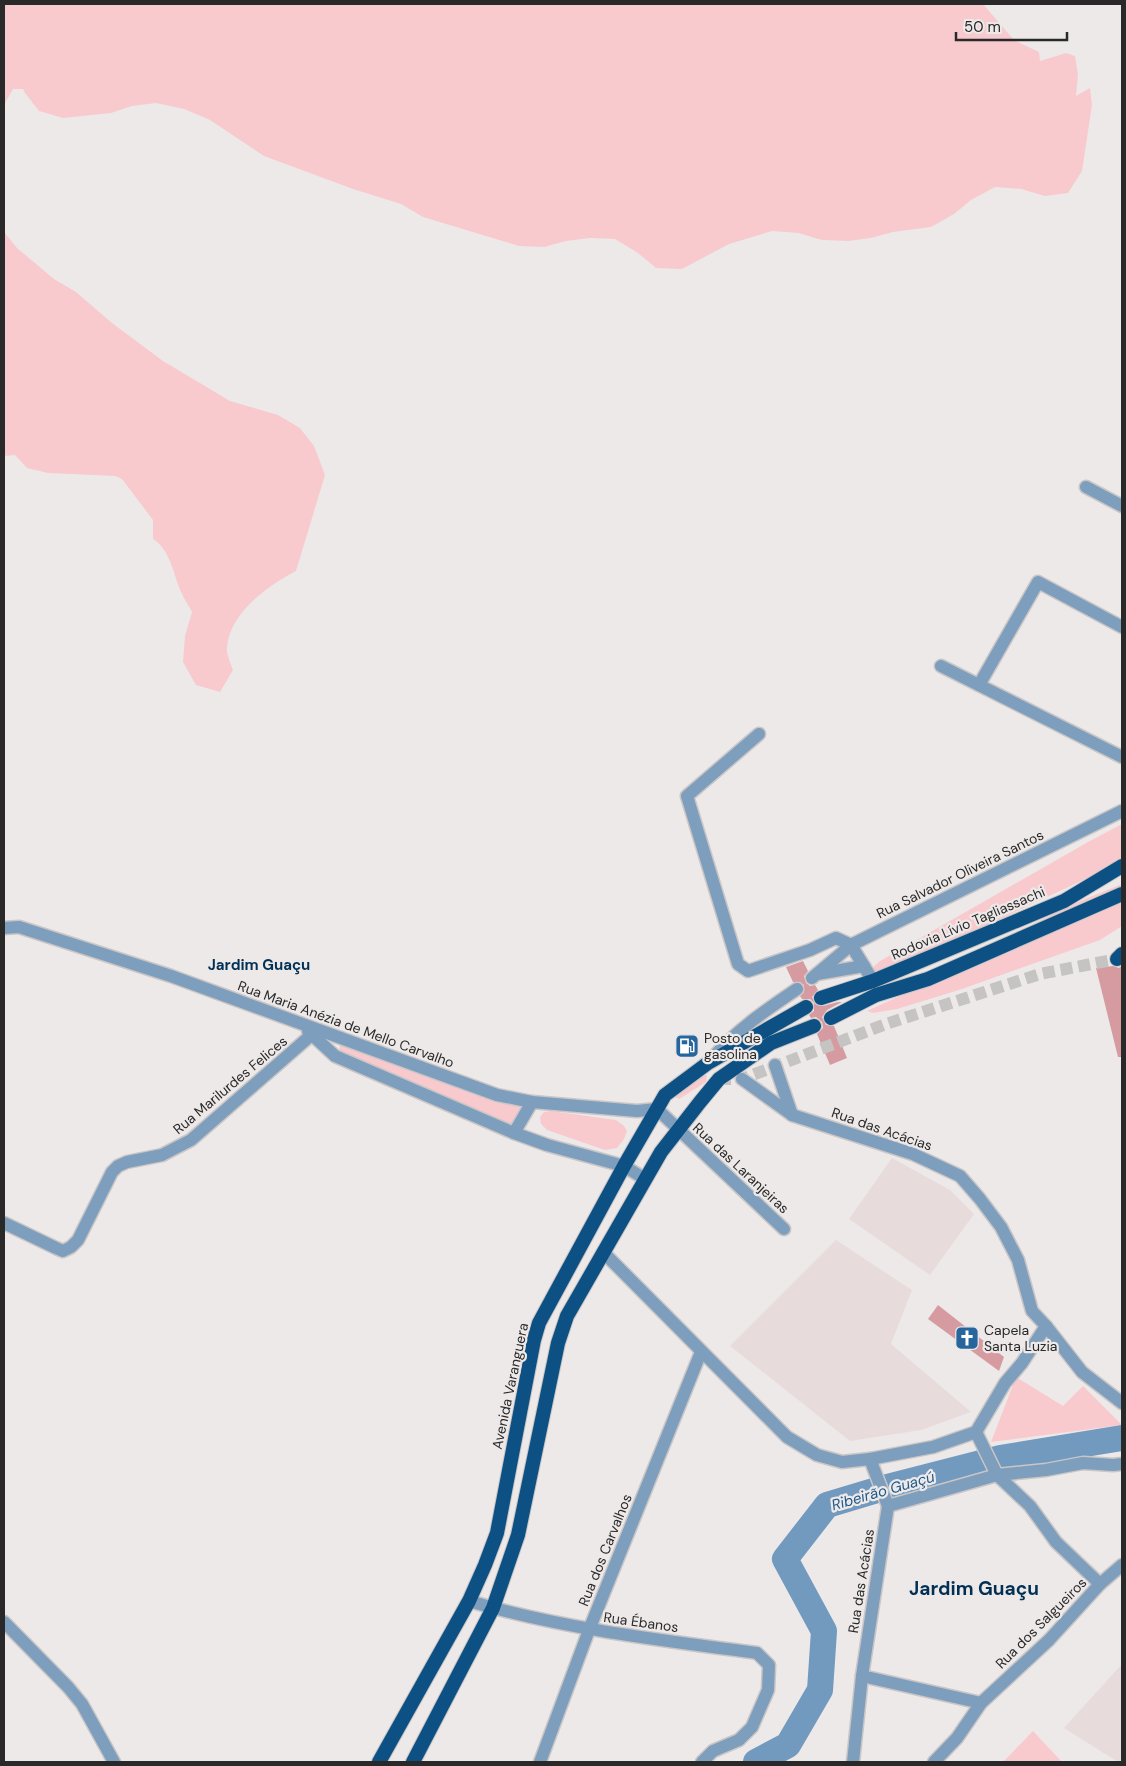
<svg xmlns="http://www.w3.org/2000/svg" width="1126" height="1766" font-family="'DM Sans',sans-serif">
<rect width="100%" height="100%" fill="#ede9e9"/>
<!-- built -->
<g fill="#e8dbdb">
<polygon points="892,1158 950,1190 974,1214 930,1275 849,1219"/>
<polygon points="836,1240 912,1290 891,1344 971,1412 921,1430 850,1441 730,1346"/>
<polygon points="1122,1664 1122,1762 1118,1762 1064,1728"/>
</g>
<!-- green -->
<g fill="#f8cace">
<polygon points="4,4 983,4 1014,40 1039,52 1040,61 1066,53 1075,56 1078,74 1076,96 1090,88 1092,105 1082,171 1068,193 1045,196 1021,189 995,187 971,200 954,214 931,227 893,232 871,238 848,241 822,240 798,233 772,231 729,244 682,269 656,268 638,253 615,239 590,238 566,241 544,247 519,246 423,217 401,204 353,189 264,156 210,120 184,109 156,103 132,106 111,113 63,118 39,111 25,93 23,89 13,89 4,105"/>
<path d="M4,232L17,248L54,279L76,292L112,323L163,361L230,401L278,415L300,428L314,446L325,475L296,571C268,586 230,612 227,647C226,654 231,664 233,670L220,692L196,685L183,662L185,636L192,612C188,604 182,596 179,587C173,571 169,549 153,539V520L122,479L115,476L48,473L27,468L15,455L4,456Z"/>
<polygon points="1122,824 1122,862 888,971 878,973 874,970 874,966 880,961 1088,842"/>
<polygon points="1122,884 1122,893 987,946 1085,899"/>
<polygon points="1122,895 1122,926 1100,940 962,989 897,1009 873,1013 867,1011"/>
<polygon points="345,1045 488,1099 522,1107 513,1125 342,1052 339,1049 340,1046"/>
<polygon points="704,1074 707,1076 706,1082 679,1099 674,1096"/>
<polygon points="551,1111 616,1120 624,1126 627,1131 624,1139 617,1148 605,1150 547,1130 541,1124 540,1117 544,1112"/>
<polygon points="1016,1377 1063,1406 1083,1386 1122,1425 991,1442"/>
<polygon points="1033,1731 1062,1762 1003,1762"/>
</g>
<g fill="none" stroke-linecap="round" stroke-linejoin="round">
<!-- river -->
<polyline stroke="#7299be" stroke-width="26" points="756,1762 788,1745 820,1690 824,1631 785,1559 827,1505 887,1487 1000,1458 1122,1438"/>
</g>
<!-- building -->
<g fill="#d59ba0">
<polygon points="803,961 808,971 804,976 806,983 810,986 815,985 818,990 812,997 815,1004 823,1006 838,1002 842,1002 827,1010 822,1017 826,1025 834,1026 847,1058 830,1065 817,1034 823,1028 822,1022 816,1017 811,1018 809,1015 814,1011 814,1003 810,999 802,999 800,996 804,992 804,985 800,982 793,982 786,967"/>
<polygon points="1113,966 1119,968 1122,966 1122,1057 1118,1057 1096,968"/>
<polygon points="938,1305 1004,1357 999,1371 928,1319"/>
</g>
<g fill="none" stroke-linecap="round" stroke-linejoin="round">
<!-- minor-tunnel -->
<polyline stroke="#c6c3c3" stroke-width="12" stroke-dasharray="12 6" stroke-linecap="butt" points="719,1079 742,1079 886,1024 1040,974 1117,959"/>
<!-- minor casing -->
<g stroke="#cac6c6" stroke-width="15">
<g id="minor">
<polyline points="1086,487 1122,506"/>
<polyline points="941,666 1122,757"/>
<polyline points="979,685 1038,582 1122,627"/>
<polyline points="759,734 687,796 738,964 748,971 810,950 836,938 851,945"/>
<polyline points="4,928 19,927 171,976 497,1095 532,1102 637,1111 657,1109 784,1229"/>
<polyline points="851,945 873,981"/>
<polyline points="817,974 864,966"/>
<polyline points="812,978 851,945 1122,811"/>
<polyline points="308,1031 335,1056 514,1133 547,1145 624,1166 645,1179"/>
<path d="M711,1060C735,1031 766,1010 797,989"/>
<polyline points="775,1065 792,1115"/>
<polyline points="742,1079 792,1115 913,1154 960,1176 980,1199 1001,1227 1018,1260 1032,1311 1046,1326 1022,1363 1005,1383 976,1432 933,1447 870,1459 888,1506 862,1676 853,1762"/>
<polyline points="514,1133 532,1102"/>
<polyline points="4,1223 56,1248 63,1251 71,1247 78,1240 112,1172 118,1166 127,1162 162,1155 191,1140 317,1030"/>
<polyline points="603,1252 787,1437 817,1455 842,1462 870,1459"/>
<polyline points="1046,1326 1082,1372 1122,1403"/>
<polyline points="976,1432 997,1475 1030,1506 1056,1542 1100,1584"/>
<polyline points="888,1506 997,1475 1046,1470 1083,1463 1113,1465 1122,1464"/>
<path d="M469,1601C563,1629 661,1640 757,1653L769,1665L768,1690L752,1727L739,1740L713,1751L702,1762"/>
<polyline points="4,1622 68,1687 82,1704 114,1762"/>
<polyline points="862,1676 981,1703 1049,1640 1100,1584 1122,1565"/>
<polyline points="540,1762 589,1630 701,1352"/>
<polyline points="934,1762 957,1738 981,1703"/>
</g>
</g>
<!-- trunk casing -->
<g stroke="#cac6c6" stroke-width="16">
<g id="trunk">
<polyline points="1117,959 1122,954"/>
<polyline points="821,998 873,981 1064,901 1122,866"/>
<polyline points="831,1018 876,995 928,979 1122,894"/>
<polyline points="379,1762 469,1601 485,1565 497,1533 534,1340 539,1323 624,1166 665,1095 708,1063 806,1007"/>
<polyline points="413,1762 493,1608 518,1535 558,1343 567,1316 661,1152 700,1102 719,1079 771,1043 814,1026"/>
</g>
</g>
<!-- minor -->
<use href="#minor" stroke="#7e9ebd" stroke-width="12"/>
<!-- trunk -->
<use href="#trunk" stroke="#0c5084" stroke-width="14"/>
</g>
<!-- icons -->
<defs>
<g id="fuel-square" transform="scale(1.25)"><rect x="-9" y="-9" width="18" height="18" rx="4" fill="#27669d" stroke="#ede9e9"/><path d="M-5.5-6h7V0h2V4h1.3V-2.5L3-4.5l.8-.8L6-3V5H2.5V1h-1V6h-7ZM-4.2-4.7v3.2H.2V-4.7Z" fill="#fff"/></g>
<g id="church-square" transform="scale(1.25)"><rect x="-9" y="-9" width="18" height="18" rx="4" fill="#27669d" stroke="#ede9e9"/><path d="M-1.2-6h2.4v3.5h3.3v2.4h-3.3V6h-2.4V-.1h-3.3v-2.4h3.3Z" fill="#fff"/></g>
</defs>
<g fill-rule="evenodd">
<use href="#fuel-square" x="687" y="1046"/>
<use href="#church-square" x="967" y="1338"/>
</g>
<g text-anchor="middle" stroke-width="4.5" stroke-linejoin="round" paint-order="stroke">
<!-- street labels -->
<g font-size="14" fill="#2a2929" stroke="#ede9e9">
<text transform="translate(960 874) rotate(-26)" y="5">Rua Salvador Oliveira Santos</text>
<text transform="translate(968 923) rotate(-23)" y="5">Rodovia Lívio Tagliassachi</text>
<text transform="translate(346 1024) rotate(20)" y="5">Rua Maria Anézia de Mello Carvalho</text>
<text transform="translate(230 1085) rotate(-40)" y="5">Rua Marilurdes Felices</text>
<text transform="translate(882 1129) rotate(19)" y="5">Rua das Acácias</text>
<text transform="translate(741 1168) rotate(43)" y="5">Rua das Laranjeiras</text>
<text transform="translate(510 1386) rotate(-78)" y="5">Avenida Varanguera</text>
<text transform="translate(605 1550) rotate(-68)" y="5">Rua dos Carvalhos</text>
<text transform="translate(861 1581) rotate(-81)" y="5">Rua das Acácias</text>
<text transform="translate(641 1622) rotate(8)" y="5">Rua Ébanos</text>
<text transform="translate(1041 1623) rotate(-45)" y="5">Rua dos Salgueiros</text>
</g>
<!-- poi labels -->
<g font-size="14" fill="#2a2929" stroke="#ede9e9" text-anchor="start">
<text x="704" y="1043">Posto de<tspan x="704" dy="16">gasolina</tspan></text>
<text x="984" y="1335">Capela<tspan x="984" dy="16">Santa Luzia</tspan></text>
</g>
<!-- neighbourhood labels -->
<g font-size="15" font-weight="bold" fill="#013054" stroke="#ede9e9">
<text x="259" y="970">Jardim Guaçu</text>
</g>
<!-- water labels -->
<g font-size="15" font-style="italic" fill="#1f598a" stroke="#ede9e9">
<text transform="translate(883 1491) rotate(-16)" y="5">Ribeirão Guaçú</text>
</g>
<!-- district labels -->
<g font-size="19" font-weight="bold" fill="#013054" stroke="#ede9e9">
<text x="974" y="1595">Jardim Guaçu</text>
</g>
</g>
<!-- border -->
<rect width="1126" height="1766" fill="none" stroke="#2a2929" stroke-width="10"/>
<!-- scale -->
<path d="M956 32v8h111v-8" fill="none" stroke="#2a2929" stroke-width="2.5"/>
<text x="964" y="32" font-size="15" fill="#2a2929" stroke="#ede9e9" stroke-width="4" paint-order="stroke">50 m</text>
</svg>
